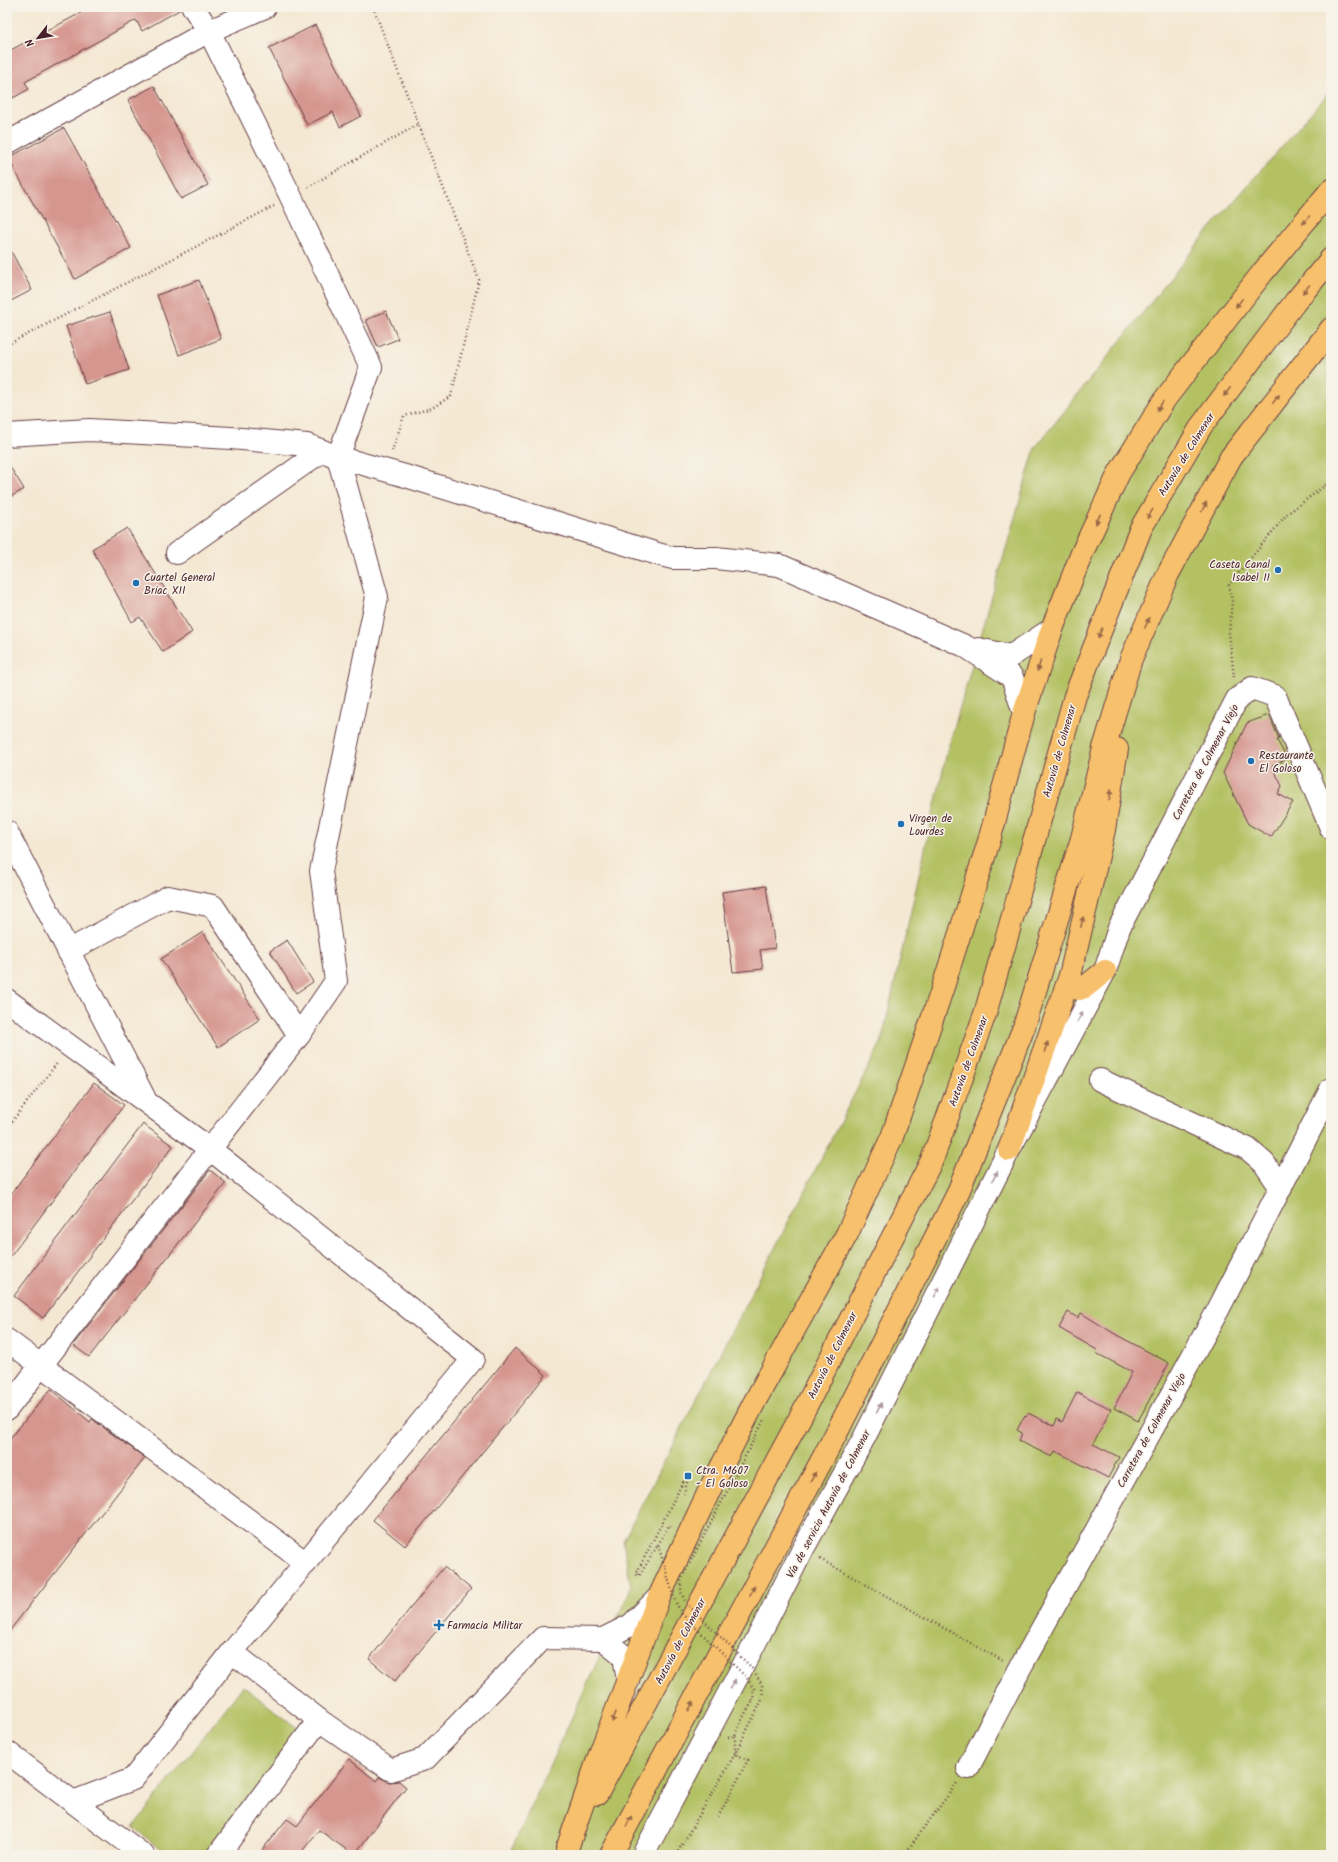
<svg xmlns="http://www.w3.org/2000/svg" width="1338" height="1862" font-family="Kalam,sans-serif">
<rect width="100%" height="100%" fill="#f7f3e8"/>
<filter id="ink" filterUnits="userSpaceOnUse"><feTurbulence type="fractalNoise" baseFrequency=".025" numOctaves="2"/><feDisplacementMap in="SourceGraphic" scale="8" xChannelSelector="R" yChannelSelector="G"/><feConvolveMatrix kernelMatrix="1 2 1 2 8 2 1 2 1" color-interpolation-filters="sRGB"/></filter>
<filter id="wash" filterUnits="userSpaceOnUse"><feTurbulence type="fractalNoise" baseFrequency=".012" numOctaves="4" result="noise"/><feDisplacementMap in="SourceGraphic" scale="16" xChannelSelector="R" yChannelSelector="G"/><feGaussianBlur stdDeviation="0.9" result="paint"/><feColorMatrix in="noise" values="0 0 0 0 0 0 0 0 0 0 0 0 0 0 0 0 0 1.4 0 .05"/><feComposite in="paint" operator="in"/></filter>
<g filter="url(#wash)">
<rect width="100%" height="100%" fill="#f4e8d3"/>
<!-- green -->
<g fill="#b3c163" stroke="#7e7047">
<polygon points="1331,90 1331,1855 509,1855 631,1588 623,1541 881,1043 947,752 1035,448 1208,231"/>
<polygon points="243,1686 301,1731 205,1855 168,1855 133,1827"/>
</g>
<g id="blocks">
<!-- building -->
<g fill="#d5968f">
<polygon points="92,7 181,7 181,9 142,31 136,20 25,82 29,89 13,98 7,88 7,52"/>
<polygon points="315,25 361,116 340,127 333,112 307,125 269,48"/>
<polygon points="154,86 208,185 181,199 128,100"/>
<polygon points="64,128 131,248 75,279 8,158"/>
<polygon points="7,244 32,290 7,303"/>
<polygon points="199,280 221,339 179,355 157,295"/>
<polygon points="386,311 398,339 378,347 366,320"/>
<polygon points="110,312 129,370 85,384 66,326"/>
<polygon points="7,462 24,489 7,499"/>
<polygon points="127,528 192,632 163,652 140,617 132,622 92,549"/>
<polygon points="1269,715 1279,739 1277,740 1287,759 1272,766 1282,786 1278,794 1293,802 1271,837 1248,824 1223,773 1247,723"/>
<polygon points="766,886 775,948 760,950 763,969 733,972 722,892"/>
<polygon points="203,932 260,1019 218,1047 161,959"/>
<polygon points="287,940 313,982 296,993 270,951"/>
<polygon points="94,1083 124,1105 7,1261 7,1199"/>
<polygon points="143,1124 173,1146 43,1318 14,1296"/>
<polygon points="210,1170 226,1183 89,1357 73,1345"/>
<polygon points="1068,1312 1078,1318 1081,1313 1115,1334 1169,1363 1138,1421 1114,1408 1132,1372 1096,1353 1097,1350 1059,1328"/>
<polygon points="515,1348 546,1375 405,1546 373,1520"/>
<polygon points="51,1389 90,1422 92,1419 145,1458 7,1634 7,1442"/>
<polygon points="1077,1392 1111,1409 1093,1444 1119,1457 1108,1478 1055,1451 1052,1457 1019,1441 1022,1433 1017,1430 1025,1415 1026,1416 1028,1413 1054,1426 1057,1419 1062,1422"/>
<polygon points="444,1567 471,1589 395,1681 369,1659"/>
<polygon points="349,1759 376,1781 379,1777 389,1782 399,1781 406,1787 354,1855 319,1830 299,1855 258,1855 287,1819 297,1826"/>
</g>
</g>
</g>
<g filter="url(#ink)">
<use href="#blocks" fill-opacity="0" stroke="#643d44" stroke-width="1"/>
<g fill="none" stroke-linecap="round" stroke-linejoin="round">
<!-- minor casing -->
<g stroke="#643d44" stroke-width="24">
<g id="minor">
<polyline points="7,143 209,31 265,7"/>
<polyline points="7,435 89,430 231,438 307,445 338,457 409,477 661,555 673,558 716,558 779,565 965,646 1012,677 1024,713"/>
<polyline points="177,553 322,451"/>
<polyline points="978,649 1011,656 1052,629"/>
<polyline points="7,832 144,1097"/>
<polyline points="68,951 168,897 213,906 299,1035"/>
<polyline points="7,1000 210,1149 473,1359 232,1652 133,1779 73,1802"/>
<polyline points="1100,1080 1248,1149 1264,1163 1281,1188"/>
<polyline points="7,1340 306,1563"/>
<polyline points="7,1409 299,1035 336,981 321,871 377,597 338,457 371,367 291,197 209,31 193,7"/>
<polyline points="603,1639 624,1656 628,1681"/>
<polyline points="232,1652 319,1720 391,1770 425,1759 543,1638 603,1639 631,1625 659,1597"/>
<polyline points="7,1752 143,1855"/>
<polyline points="968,1768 1019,1670 1218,1310 1331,1089"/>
<polyline points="218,1855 319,1720"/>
<polyline points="643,1855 753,1647 803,1549 864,1438 1009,1150 1105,971 1119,928 1237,699 1252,688 1275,696 1331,828"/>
</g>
</g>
<!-- highway casing -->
<g stroke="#643d44" stroke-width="24">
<g id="highway">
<polyline points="1070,976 1075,988 1079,989 1085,987 1105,971"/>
<polyline points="1009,1150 1070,976 1104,830 1117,749"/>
<polyline points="597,1794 802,1414 932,1160 985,1014 1075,696 1141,528 1202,425 1295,302 1331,259"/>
<polyline points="567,1849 601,1751 659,1597 711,1487 755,1401 847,1234 892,1137 942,990 989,841 1024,713 1052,629 1082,553 1119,473 1165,399 1263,272 1331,190"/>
<polyline points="611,1855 838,1430 957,1195 1024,1027 1082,838 1104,748 1131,659 1168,574 1231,457 1331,329"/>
</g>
</g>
<!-- path -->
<g stroke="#643d44" stroke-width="2.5" stroke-dasharray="1 3" stroke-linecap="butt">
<polyline points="373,7 479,280 451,396 432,408 404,416 392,451"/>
<polyline points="308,187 417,125"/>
<polyline points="7,345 274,206"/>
<polyline points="1234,677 1229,633 1232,601 1229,585 1287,514 1331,481"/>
<polyline points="7,1128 58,1062"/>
<polyline points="683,1482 687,1482 684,1494"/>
<polyline points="658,1545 669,1525 671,1527"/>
<polyline points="820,1559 1003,1661"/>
<polyline points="728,1737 735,1736 743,1717 753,1701"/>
<polyline points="718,1817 748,1760 735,1754 735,1736"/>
<polyline points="676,1855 735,1754 763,1698"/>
<polyline points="904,1855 957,1783"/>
</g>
<!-- minor -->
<use href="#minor" stroke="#fff" stroke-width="22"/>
<!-- highway -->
<use href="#highway" stroke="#f7c06c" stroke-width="22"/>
<!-- path-bridge -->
<g stroke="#643d44" stroke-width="2.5" stroke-dasharray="1 3" stroke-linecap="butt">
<polyline points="683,1482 636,1574 639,1576 658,1545 675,1601 682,1614 747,1678 754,1689 753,1701"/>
<polyline points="763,1698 762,1685 751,1667 686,1603 681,1592 681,1580 765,1418"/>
</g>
</g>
<!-- one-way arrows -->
<defs><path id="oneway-solid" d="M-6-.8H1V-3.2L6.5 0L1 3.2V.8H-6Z"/></defs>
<g fill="#986748">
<use href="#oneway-solid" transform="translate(1306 220) rotate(130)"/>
<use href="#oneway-solid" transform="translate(1306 289) rotate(130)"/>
<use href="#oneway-solid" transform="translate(1239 303) rotate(128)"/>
<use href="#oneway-solid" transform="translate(1227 392) rotate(127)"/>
<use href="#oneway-solid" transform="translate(1276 399) rotate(-52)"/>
<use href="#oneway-solid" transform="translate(1160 406) rotate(122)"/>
<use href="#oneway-solid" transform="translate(1204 507) rotate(-62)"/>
<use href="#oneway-solid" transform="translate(1150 514) rotate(120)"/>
<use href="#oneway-solid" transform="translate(1098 519) rotate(115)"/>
<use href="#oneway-solid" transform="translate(1147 623) rotate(-66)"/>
<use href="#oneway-solid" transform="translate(1100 633) rotate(112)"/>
<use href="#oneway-solid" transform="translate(1039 666) rotate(108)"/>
<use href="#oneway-solid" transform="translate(1110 795) rotate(-81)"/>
<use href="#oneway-solid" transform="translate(1082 922) rotate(-77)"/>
<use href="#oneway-solid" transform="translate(1046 1047) rotate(-71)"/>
<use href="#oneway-solid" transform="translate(813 1477) rotate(-62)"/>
<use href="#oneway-solid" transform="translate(752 1591) rotate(-62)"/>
<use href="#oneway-solid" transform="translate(691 1706) rotate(-62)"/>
<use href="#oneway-solid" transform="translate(614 1717) rotate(112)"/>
<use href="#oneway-solid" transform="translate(629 1821) rotate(-62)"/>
</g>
<g fill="#ae9aa0">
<use href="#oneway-solid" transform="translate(1080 1017) rotate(-62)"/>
<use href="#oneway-solid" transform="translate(995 1176) rotate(-63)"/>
<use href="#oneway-solid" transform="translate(937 1292) rotate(-63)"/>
<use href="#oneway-solid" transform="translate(879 1408) rotate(-63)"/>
<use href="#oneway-solid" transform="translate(733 1684) rotate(-62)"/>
</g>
</g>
<!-- markers -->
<g fill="#1f6fb2" stroke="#f7f3e8" stroke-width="1.5">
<circle cx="1278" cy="570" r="4"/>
<circle cx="136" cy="583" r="4"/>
<circle cx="1251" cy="761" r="4"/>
<circle cx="901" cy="824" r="4"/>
<rect x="684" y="1472" width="8" height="8" rx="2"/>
<path d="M437 1619h4v4h4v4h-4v4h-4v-4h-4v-4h4z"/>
</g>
<g text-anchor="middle" stroke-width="3" stroke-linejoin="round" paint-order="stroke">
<!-- street labels -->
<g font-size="11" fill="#4a1f2b" stroke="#f7f3e8">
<text transform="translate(1186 454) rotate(-58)" y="4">Autovía de Colmenar</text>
<text transform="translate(1059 751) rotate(-74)" y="4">Autovía de Colmenar</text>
<text transform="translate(1205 762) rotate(-62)" y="4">Carretera de Colmenar Viejo</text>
<text transform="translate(968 1061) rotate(-70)" y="4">Autovía de Colmenar</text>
<text transform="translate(832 1355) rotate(-63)" y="4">Autovía de Colmenar</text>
<text transform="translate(1151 1430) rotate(-61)" y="4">Carretera de Colmenar Viejo</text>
<text transform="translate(828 1504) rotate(-62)" y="4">Vía de servicio Autovía de Colmenar</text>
<text transform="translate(680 1641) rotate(-62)" y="4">Autovía de Colmenar</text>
</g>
<!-- poi labels -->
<g font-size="11" fill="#4a1f2b" stroke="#f7f3e8" text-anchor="start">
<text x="1270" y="568" text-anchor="end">Caseta Canal<tspan x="1270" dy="13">Isabel II</tspan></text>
<text x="144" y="581">Cuartel General<tspan x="144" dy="13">Briac XII</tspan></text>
<text x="1259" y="759">Restaurante<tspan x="1259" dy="13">El Goloso</tspan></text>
<text x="909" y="822">Virgen de<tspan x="909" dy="13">Lourdes</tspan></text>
<text x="696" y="1474">Ctra. M607<tspan x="696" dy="13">- El Goloso</tspan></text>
<text x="447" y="1629">Farmacia Militar</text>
</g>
</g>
<!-- margin -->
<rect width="1338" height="1862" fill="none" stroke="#f7f3e8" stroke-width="24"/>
<!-- north arrow -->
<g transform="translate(38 38) rotate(239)" stroke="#f7f3e8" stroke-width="3" paint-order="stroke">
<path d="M0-3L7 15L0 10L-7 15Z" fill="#4a1f2b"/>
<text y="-6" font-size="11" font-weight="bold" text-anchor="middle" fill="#4a1f2b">N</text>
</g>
</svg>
